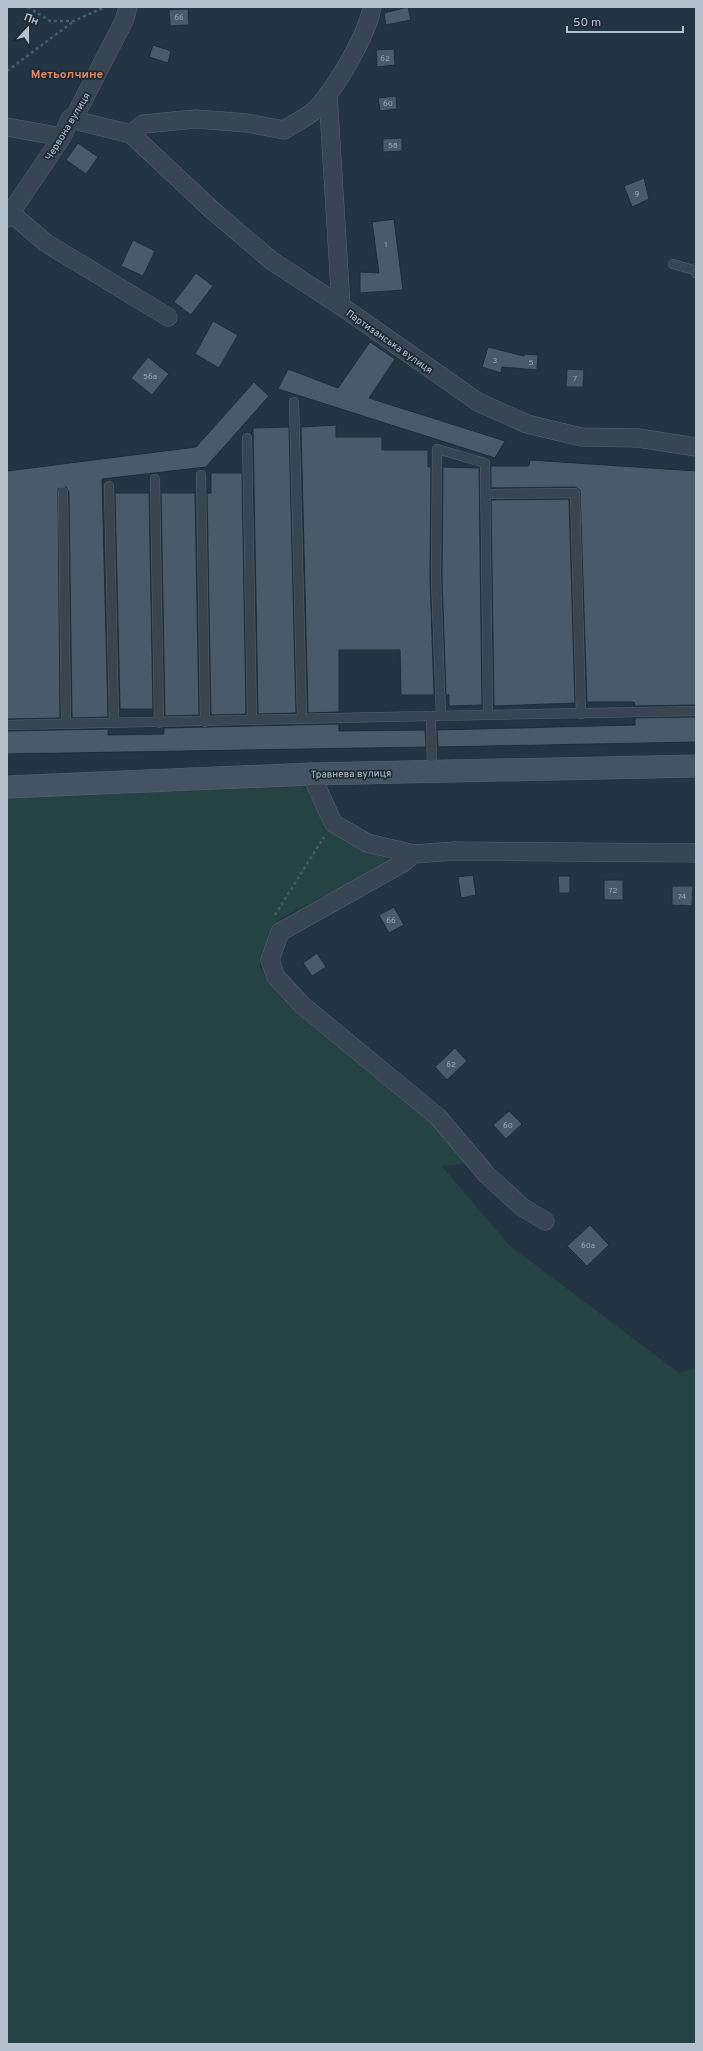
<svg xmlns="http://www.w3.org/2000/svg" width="703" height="2051" font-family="Overpass,sans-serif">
<rect width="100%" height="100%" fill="#233442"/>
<!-- green -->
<polygon fill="#254343" points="291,778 308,790 317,807 324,829 354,845 397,862 320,898 278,920 261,954 260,967 270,985 285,1002 307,1022 417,1108 471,1163 442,1166 509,1245 679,1373 696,1368 696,2044 7,2044 7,798"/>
<!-- building -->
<g fill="#495b6b" stroke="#1e2c39">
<polygon points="408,7 411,20 386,25 384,13"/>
<polygon points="188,9 189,25 170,26 169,10"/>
<polygon points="153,45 171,51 168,63 149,57"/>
<polygon points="394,49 395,65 377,67 376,50"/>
<polygon points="396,96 397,109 380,111 378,98"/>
<polygon points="402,138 402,151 383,152 383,139"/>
<polygon points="78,143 98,157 86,174 66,160"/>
<polygon points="644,178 649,199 632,207 624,186"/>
<polygon points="394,219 403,290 360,293 360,272 379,273 372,222"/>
<polygon points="133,240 155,251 143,276 121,266"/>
<polygon points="196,273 213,286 191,315 174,302"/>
<polygon points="213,321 238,335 219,368 195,354"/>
<polygon points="370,342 395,359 369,398 505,441 495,458 278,389 288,369 338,388"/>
<polygon points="488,347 524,356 525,354 538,355 537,370 502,367 501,373 482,367"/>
<polygon points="148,357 169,374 152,395 131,378"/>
<polygon points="567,369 584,370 583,387 566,387"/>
<polygon points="254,382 269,396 206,467 102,479 108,717 72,718 69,492 66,487 58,489 60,718 7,719 7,471 196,447"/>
<polygon points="336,425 336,437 382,437 382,450 428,450 428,467 431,467 430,578 434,695 401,695 400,650 339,650 339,712 308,713 301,427"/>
<polygon points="289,427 296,713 258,714 253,428"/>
<polygon points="530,460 696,471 696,705 635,706 634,702 587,702 580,490 575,487 491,488 491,466 529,466"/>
<polygon points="443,467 479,468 482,705 449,706 449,695 446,695 442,578"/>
<polygon points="211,473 242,473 246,714 211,715 207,493 211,493"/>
<polygon points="115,493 149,493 153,709 120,709"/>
<polygon points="161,493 195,493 199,715 165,716"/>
<polygon points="569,499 575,703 495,706 494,705 491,500"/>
<polygon points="696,717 696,742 438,747 437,730 635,725 635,718"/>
<polygon points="339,724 339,731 425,730 426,747 7,754 7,731 108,729 108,735 164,734 164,728"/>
<polygon points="473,875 476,895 461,898 458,877"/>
<polygon points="558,876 570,876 570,893 559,893"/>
<rect x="604" y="880" width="19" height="20"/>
<polygon points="672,886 693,886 692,906 672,905"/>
<polygon points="394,907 404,925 389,933 379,915"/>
<polygon points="317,953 326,967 312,976 303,963"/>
<polygon points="455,1048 467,1061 447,1080 435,1067"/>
<polygon points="509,1111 522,1124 506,1139 493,1125"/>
<polygon points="590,1225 609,1245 587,1266 567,1246"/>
</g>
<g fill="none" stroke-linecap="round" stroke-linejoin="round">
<!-- lane casing -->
<g stroke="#55636f" stroke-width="10">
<g id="lane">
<polyline points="673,264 694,270 696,273"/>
<polyline points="294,402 302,718"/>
<polyline points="247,438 252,720"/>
<polyline points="201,475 205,722"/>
<polyline points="155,479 159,723"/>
<polyline points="109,486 114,723"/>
<polyline points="63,492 66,724"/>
<polyline points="485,494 575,493 581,714"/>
<polyline points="441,716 436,578 437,449 485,463 488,715"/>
<polyline points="7,725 431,716"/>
<polyline points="432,771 431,716 696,711"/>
</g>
</g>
<!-- street casing -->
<g stroke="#55636f" stroke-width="19">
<g id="street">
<polyline points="328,94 341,306"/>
<path d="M70,119L131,134L143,124L196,119L247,123L284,130C294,123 311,116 319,106C338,84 367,35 372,7"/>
<polyline points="7,127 62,137"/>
<polyline points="131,134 211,209 272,261 341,306 478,402 527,424 581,437 638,438 696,447"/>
<polyline points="12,214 46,243 168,317"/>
<polyline points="7,218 62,137 70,119 76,114 124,21 128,7"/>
<polyline points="311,774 333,823 367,843 414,854"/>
<polyline points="545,1221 522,1207 487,1175 438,1117 302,1005 276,977 270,960 280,932 403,863 414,854 455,851 696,853"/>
</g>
</g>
<!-- secondary casing -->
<g stroke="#55636f" stroke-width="23">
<polyline id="secondary" points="7,787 311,774 696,766"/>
</g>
<!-- path -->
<g stroke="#435f5f" stroke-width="2.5" stroke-dasharray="3 3" stroke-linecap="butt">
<polyline points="28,7 50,21 74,21 105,7"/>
<polyline points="7,71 74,21"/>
<polyline points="275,915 324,837"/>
</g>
<!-- lane -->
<use href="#lane" stroke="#384552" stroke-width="9"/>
<!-- street -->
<use href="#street" stroke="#384552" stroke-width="18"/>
<!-- secondary -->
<use href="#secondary" stroke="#455465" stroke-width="22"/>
</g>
<g text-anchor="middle" stroke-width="3.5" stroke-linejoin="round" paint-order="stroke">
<!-- number labels -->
<g font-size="8" fill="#99a7b4">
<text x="179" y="20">66</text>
<text x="385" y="61">62</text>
<text x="388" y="106">60</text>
<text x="393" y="148">58</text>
<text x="637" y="196">9</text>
<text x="386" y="247">1</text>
<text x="495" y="363">3</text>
<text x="531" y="365">5</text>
<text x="150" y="379">56а</text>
<text x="575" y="381">7</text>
<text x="613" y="893">72</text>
<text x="682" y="899">74</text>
<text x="391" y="923">66</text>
<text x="451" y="1067">62</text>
<text x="508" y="1128">60</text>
<text x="588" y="1248">60а</text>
</g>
<!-- street labels -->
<g font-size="10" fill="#b4c0cc" stroke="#1c2a37">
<text transform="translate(67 126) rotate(-59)" y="4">Червона вулиця</text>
<text transform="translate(390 341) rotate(35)" y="4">Партизанська вулиця</text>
<text transform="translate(351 773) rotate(-1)" y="4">Травнева вулиця</text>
</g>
<!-- quarter labels -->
<g font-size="12" font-weight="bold" fill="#de885d" stroke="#1c2a37">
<text x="67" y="78">Метьолчине</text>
</g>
</g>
<!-- border -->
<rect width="703" height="2051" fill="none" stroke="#b4c0cc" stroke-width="16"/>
<!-- north arrow -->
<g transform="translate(28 28) rotate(21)" stroke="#1c2a37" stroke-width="3" paint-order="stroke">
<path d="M0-3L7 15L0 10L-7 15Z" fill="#b4c0cc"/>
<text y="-6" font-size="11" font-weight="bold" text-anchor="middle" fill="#b4c0cc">Пн</text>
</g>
<!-- scale -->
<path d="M567 26v6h116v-6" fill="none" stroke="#b4c0cc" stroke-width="2"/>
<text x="573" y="26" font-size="12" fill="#b4c0cc" stroke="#1c2a37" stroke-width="3" paint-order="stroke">50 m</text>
</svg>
